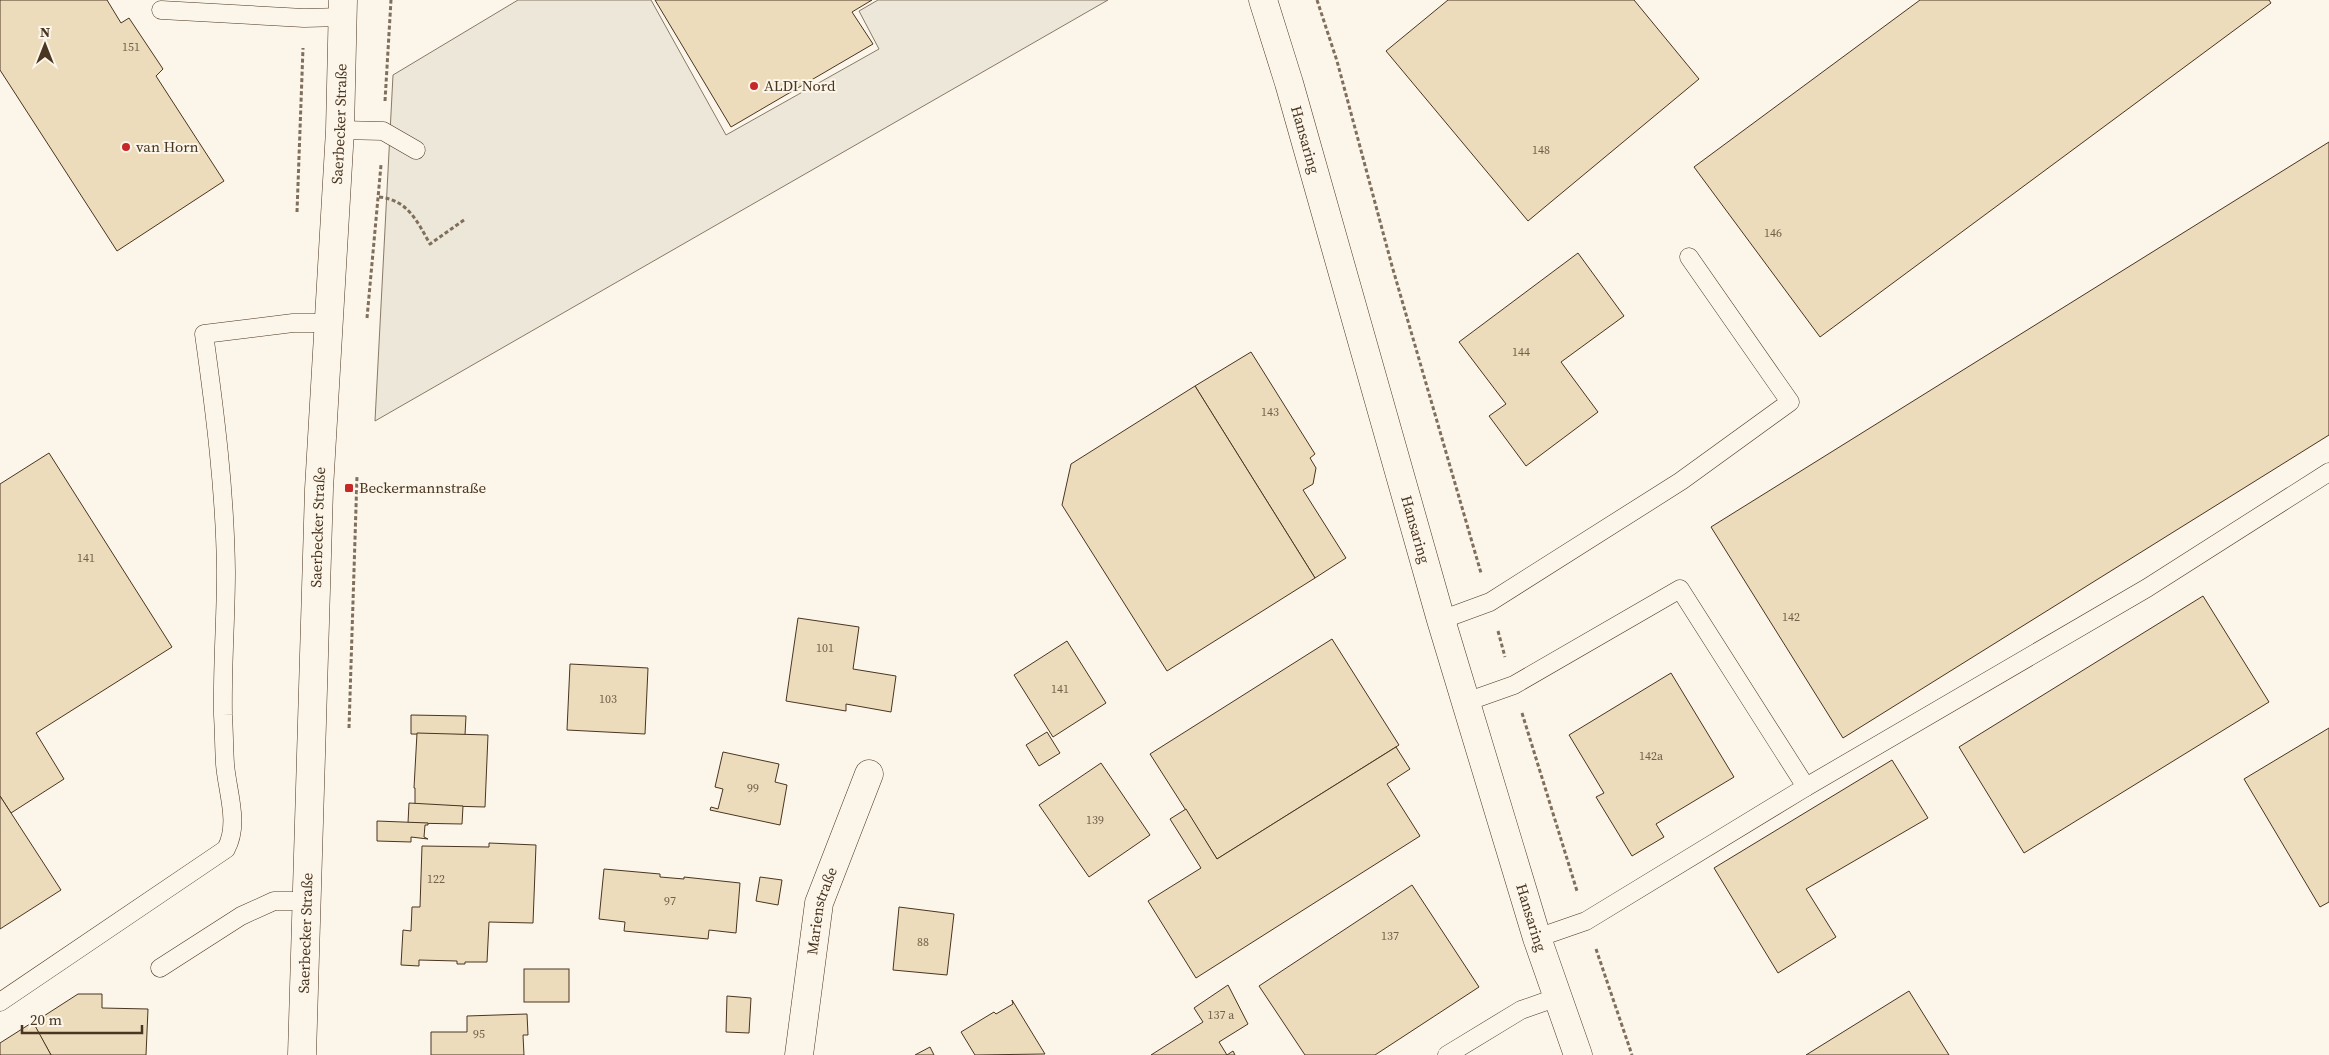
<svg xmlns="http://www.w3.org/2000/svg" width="2329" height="1055" font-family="'Source Serif 4',serif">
<rect width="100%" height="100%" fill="#fbf6e9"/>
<!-- parking -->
<polygon fill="#ede7d9" stroke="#887966" points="518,0 651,0 726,135 879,49 859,11 878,0 1108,0 375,421 393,75"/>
<!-- building -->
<g fill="#ecdcbc" stroke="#4a3520">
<polygon points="0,0 107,0 121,23 129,18 163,69 156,76 224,181 117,251 0,70"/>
<polygon points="655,0 872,0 852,12 873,44 731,127"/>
<polygon points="1448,0 1634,0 1699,79 1528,221 1386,51"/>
<polygon points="1920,0 2269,0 2271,3 1820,337 1694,167"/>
<polygon points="2329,142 2329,435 1843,738 1711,527"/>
<polygon points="1578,253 1624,316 1561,362 1598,412 1526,466 1489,416 1506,404 1459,342"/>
<polygon points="1251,352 1315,454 1310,458 1316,468 1313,484 1303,490 1346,558 1315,578 1195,386"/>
<polygon points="1195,386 1315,578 1167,671 1062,505 1071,464"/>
<polygon points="49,453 172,647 36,733 64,779 11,813 0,796 0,484"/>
<polygon points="2203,596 2269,702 2024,853 1959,747"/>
<polygon points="798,618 859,627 853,669 896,676 891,712 846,704 846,711 786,701"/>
<polygon points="1332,639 1399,745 1217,859 1150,754"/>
<polygon points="1067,641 1106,703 1053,737 1014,675"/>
<polygon points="570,664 648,668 645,734 567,730"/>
<polygon points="1671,673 1734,777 1656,824 1664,837 1632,856 1596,797 1604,793 1569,735"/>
<polygon points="411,715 466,716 465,735 411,734"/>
<polygon points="2329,728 2329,902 2320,907 2244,779"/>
<polygon points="1047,732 1060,753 1039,766 1026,745"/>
<polygon points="417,733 488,735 485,807 415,805 415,788 414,788"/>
<polygon points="1396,747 1410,769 1387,784 1420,836 1196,978 1148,901 1201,868 1170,819 1186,809 1217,859"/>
<polygon points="723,752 779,764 775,782 787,785 780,825 710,810 711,807 718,809 723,789 715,787"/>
<polygon points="1892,760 1928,818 1806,889 1836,937 1778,973 1714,868"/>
<polygon points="1101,763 1150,835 1089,877 1039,805"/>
<polygon points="0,796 61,890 0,929"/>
<polygon points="409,803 463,806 462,824 408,823"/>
<polygon points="377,821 428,823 428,825 425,825 424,837 428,839 411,837 411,842 377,841"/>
<polygon points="489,843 536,845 533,923 489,922 487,962 465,962 465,964 457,964 457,961 419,960 419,966 401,965 403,930 411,931 412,907 420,907 422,846 489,847"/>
<polygon points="604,869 660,874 660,877 684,879 684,877 740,883 736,933 709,930 708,939 624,931 625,922 599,919"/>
<polygon points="760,877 782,880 778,905 756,901"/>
<polygon points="1412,885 1479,987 1375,1055 1305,1055 1259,986"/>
<polygon points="899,907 954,914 947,975 893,970"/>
<rect x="524" y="969" width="45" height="33"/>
<polygon points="1228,985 1248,1024 1219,1042 1227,1055 1233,1051 1235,1055 1151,1055 1203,1022 1194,1008"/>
<polygon points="1909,991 1949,1055 1806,1055"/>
<polygon points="78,994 102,994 102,1008 148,1009 146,1055 51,1055 33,1023"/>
<polygon points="727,996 751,998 749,1033 726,1032"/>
<polygon points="1012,1000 1045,1054 975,1055 961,1032 994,1012 996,1014 1013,1004"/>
<polygon points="527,1014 528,1035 523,1035 524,1055 431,1055 431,1032 467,1032 467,1016"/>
<polygon points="33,1022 51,1055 0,1055 0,1043"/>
<polygon points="930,1047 934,1055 915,1055"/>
</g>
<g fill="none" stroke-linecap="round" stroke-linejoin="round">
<!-- service casing -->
<g stroke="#4a3520" stroke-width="19">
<g id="service">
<polyline points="161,10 304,18 343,17"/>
<polyline points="340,130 383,131 416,150"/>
<polyline points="1441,620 1490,602 1681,481 1790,402 1689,257"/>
<polyline points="1466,702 1514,685 1680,589 1806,787 1586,921 1537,938"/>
<polyline points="1806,787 2147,588 2329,472"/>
<polyline points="160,968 241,916 274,901 307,901"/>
<path d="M0,1002L226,849C240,824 227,791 225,764C224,748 224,731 223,715C222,667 226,619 226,571C225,491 215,412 204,334L293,323H328"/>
<polyline points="1447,1055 1521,1010 1558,997"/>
</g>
</g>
<!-- minor casing -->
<g stroke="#4a3520" stroke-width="29">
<g id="minor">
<path id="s1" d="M1263,0L1289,83L1441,620L1537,938L1578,1055"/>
<path id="s2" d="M799,1055L819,903L869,774"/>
</g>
</g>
<!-- tertiary casing -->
<g stroke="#4a3520" stroke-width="29">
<g id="tertiary">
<path id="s3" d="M302,1055L319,489L340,130L343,0"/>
</g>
</g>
<!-- path -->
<g stroke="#7f6f5c" stroke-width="3" stroke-dasharray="4 2.5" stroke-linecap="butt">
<polyline points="1317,0 1337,61 1392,266 1481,573"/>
<polyline points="385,101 391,0"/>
<path d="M379,197C408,200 417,221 430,244L464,220"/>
<polyline points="297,212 303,48"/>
<polyline points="367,318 381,165"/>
<polyline points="1498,631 1505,657"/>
<polyline points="1522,713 1577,891"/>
<polyline points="349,728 357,476"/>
<polyline points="1596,949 1632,1055"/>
</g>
<!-- service -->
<use href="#service" stroke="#fbf6e9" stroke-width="18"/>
<!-- minor -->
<use href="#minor" stroke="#fbf6e9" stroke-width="28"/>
<!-- tertiary -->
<use href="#tertiary" stroke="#fbf6e9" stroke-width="28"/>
</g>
<!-- markers -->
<g fill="#c62828" stroke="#fbf6e9" stroke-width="2">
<circle cx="754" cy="86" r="5"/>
<circle cx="126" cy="147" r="5"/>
<rect x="344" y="483" width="10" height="10" rx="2.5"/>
</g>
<g text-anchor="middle" stroke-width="4" stroke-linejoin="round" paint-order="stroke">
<!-- number labels -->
<g font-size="12" fill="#725f47">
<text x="131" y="51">151</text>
<text x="1541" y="154">148</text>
<text x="1773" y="237">146</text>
<text x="1521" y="356">144</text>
<text x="1270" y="416">143</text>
<text x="86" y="562">141</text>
<text x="1791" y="621">142</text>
<text x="825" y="652">101</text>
<text x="1060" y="693">141</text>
<text x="608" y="703">103</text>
<text x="1651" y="760">142a</text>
<text x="753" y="792">99</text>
<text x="1095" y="824">139</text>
<text x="436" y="883">122</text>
<text x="670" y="905">97</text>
<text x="1390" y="940">137</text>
<text x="923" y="946">88</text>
<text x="1221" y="1019">137 a</text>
<text x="479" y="1038">95</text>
</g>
<!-- poi labels -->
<g font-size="15" fill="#4a3520" stroke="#fbf6e9" text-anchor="start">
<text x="764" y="91">ALDI Nord</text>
<text x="136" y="152">van Horn</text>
<text x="359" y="493">Beckermannstraße</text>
</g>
<!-- street labels -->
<g font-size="15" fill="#4a3520" stroke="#fbf6e9">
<text dy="5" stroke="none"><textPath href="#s3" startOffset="932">Saerbecker Straße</textPath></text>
<text dy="5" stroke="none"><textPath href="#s1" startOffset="146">Hansaring</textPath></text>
<text dy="5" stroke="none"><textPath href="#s3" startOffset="528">Saerbecker Straße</textPath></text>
<text dy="5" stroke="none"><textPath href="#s1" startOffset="551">Hansaring</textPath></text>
<text dy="5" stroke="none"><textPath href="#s2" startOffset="146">Marienstraße</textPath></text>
<text dy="5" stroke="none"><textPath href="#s1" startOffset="956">Hansaring</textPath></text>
<text dy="5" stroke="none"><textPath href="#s3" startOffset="122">Saerbecker Straße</textPath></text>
</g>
</g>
<!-- north arrow -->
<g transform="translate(45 45)" stroke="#fbf6e9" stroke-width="4" paint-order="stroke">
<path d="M0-4L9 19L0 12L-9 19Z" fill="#4a3520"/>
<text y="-8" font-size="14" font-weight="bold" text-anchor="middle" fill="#4a3520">N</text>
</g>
<!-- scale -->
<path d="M22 1025v8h120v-8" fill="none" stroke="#4a3520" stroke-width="2.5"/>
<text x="30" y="1025" font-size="15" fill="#4a3520" stroke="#fbf6e9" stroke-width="4" paint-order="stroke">20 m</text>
</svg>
